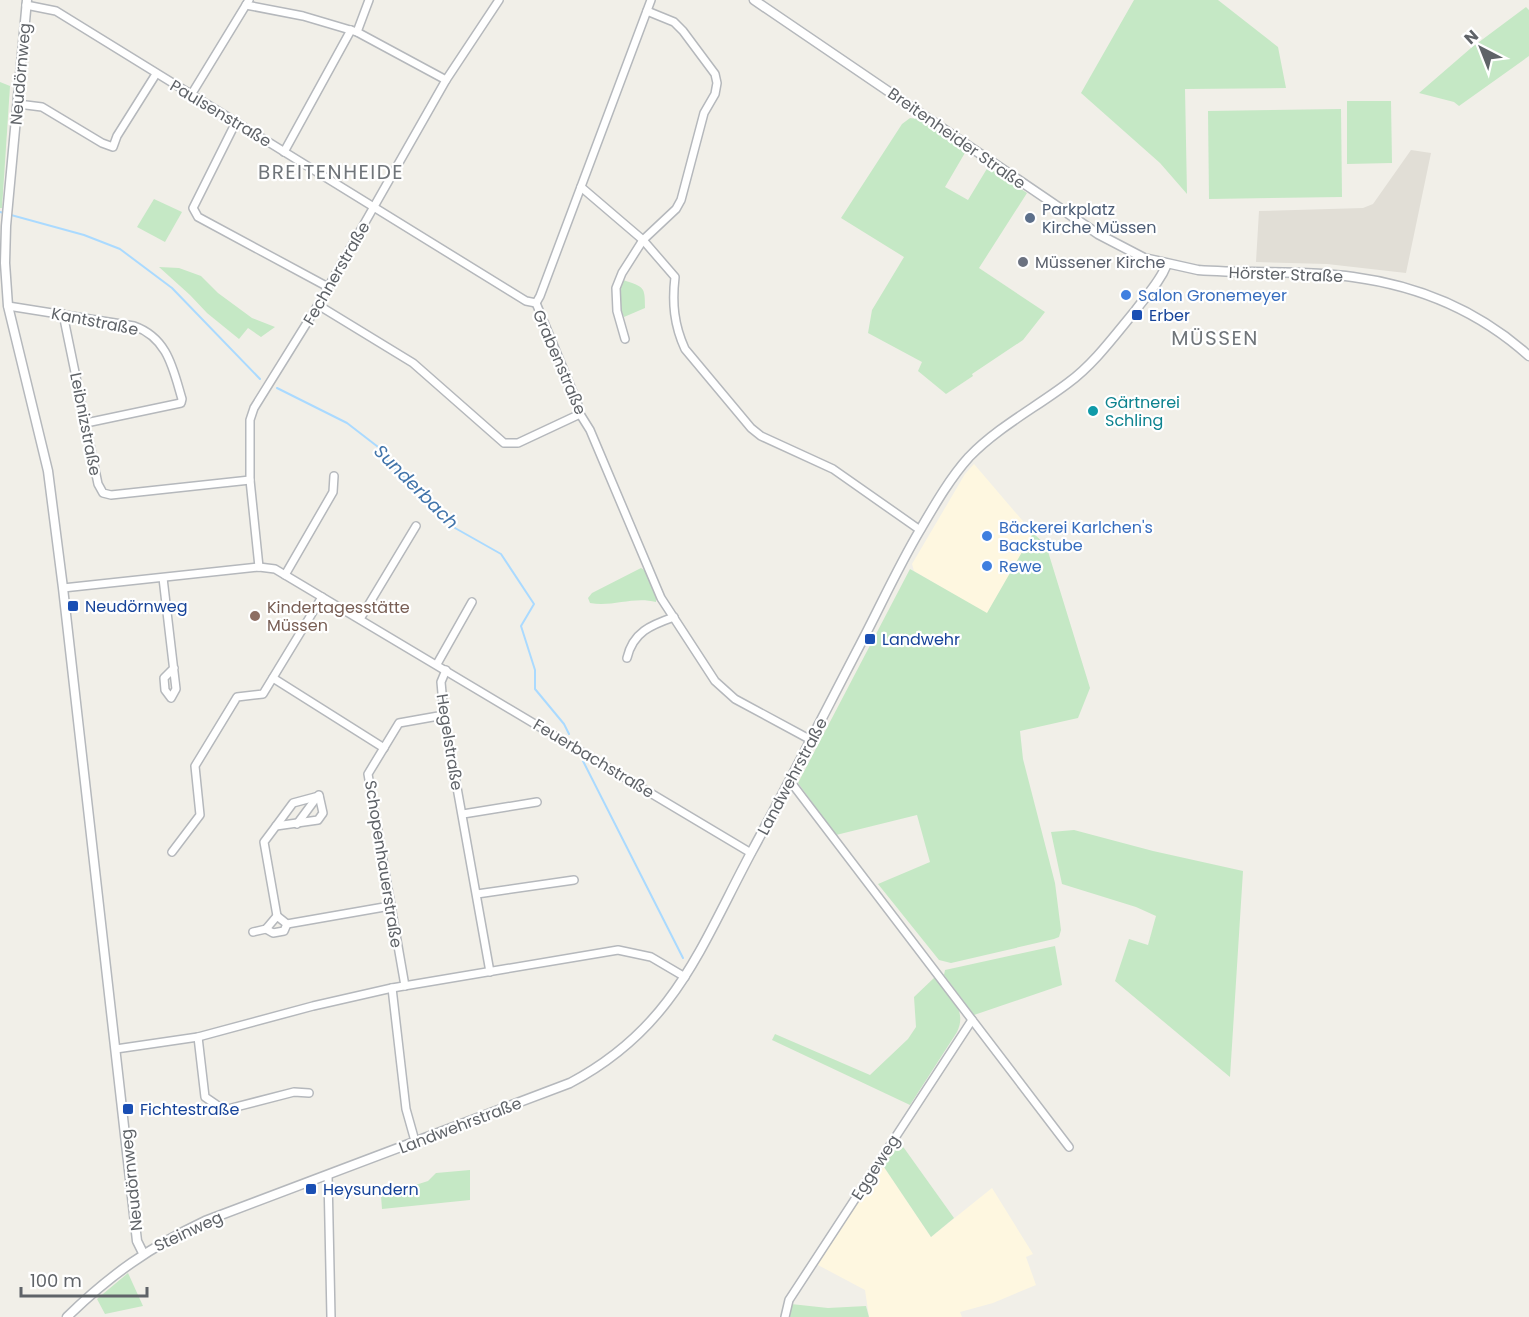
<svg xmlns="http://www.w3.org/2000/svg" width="1529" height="1317" font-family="Poppins,sans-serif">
<rect width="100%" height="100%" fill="#f1efe8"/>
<!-- commercial -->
<g fill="#fef7e0">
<polygon points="974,464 1033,533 987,614 914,571 912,564 965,474"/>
<polygon points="882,1164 931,1237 992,1188 1033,1254 1026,1257 1036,1285 993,1303 960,1312 962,1317 869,1317 865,1290 816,1264"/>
</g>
<!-- education -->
<polygon fill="#e1ded6" points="1411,150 1431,153 1406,273 1327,264 1256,262 1259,211 1363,208 1373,204"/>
<!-- green -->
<g fill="#c5e8c5">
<polygon points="1134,0 1218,0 1278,47 1286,88 1185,89 1187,194 1160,163 1081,93"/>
<polygon points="1526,7 1529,10 1529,56 1459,106 1454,102 1419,93 1471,48"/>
<polygon points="0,82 10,86 2,208 0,208"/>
<polygon points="1347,101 1391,101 1392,163 1347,164"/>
<polygon points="1341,109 1342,197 1209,199 1208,111"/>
<polygon points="910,118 918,119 966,151 945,187 968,200 988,167 1027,193 979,268 1045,312 1023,340 972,374 973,376 946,394 918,371 922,362 868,333 872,310 904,257 841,218 902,124"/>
<polygon points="154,199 182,212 165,242 137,227"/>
<polygon points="159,267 179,268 201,276 218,293 252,318 275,327 261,337 248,328 239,339 207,313 190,295"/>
<path d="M623,280C644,287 645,286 645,308L624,317C619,304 617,293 623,280Z"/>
<polygon points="1033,533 1046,545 1090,688 1078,718 1020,731 1023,759 1055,883 1061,930 1059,937 1054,939 951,963 939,960 878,884 930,862 917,815 836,835 798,783 910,569 987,613"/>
<path d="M641,568C651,573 657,591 656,602C634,596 613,607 590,603L588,598L592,593Z"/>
<polygon points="1074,830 1153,851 1243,871 1230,1077 1115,981 1129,939 1148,945 1156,916 1136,907 1062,884 1051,832"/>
<polygon points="1055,946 1062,985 974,1015 944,975 945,970"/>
<path d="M935,977C949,995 968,1009 957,1032L910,1105L772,1040L775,1034L870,1075L908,1039L916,1027L914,997Z"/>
<polygon points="896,1142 904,1148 954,1218 931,1237 882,1164"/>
<polygon points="470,1170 470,1200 382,1209 381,1196 428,1181 436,1173"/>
<polygon points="128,1273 143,1306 105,1314 97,1299"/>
<polygon points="791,1304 828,1308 866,1306 869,1317 789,1317"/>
</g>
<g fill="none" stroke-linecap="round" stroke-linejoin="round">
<!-- stream -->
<g stroke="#aadaff" stroke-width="2">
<polyline points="0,212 84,235 120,249 172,288 260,379"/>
<polyline points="277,388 347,423 382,450 385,458 400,474 442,509 455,528 501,554 534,604 521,626 535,670 535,689 564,724 569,734"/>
<polyline points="583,761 683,958"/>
</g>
<!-- minor casing -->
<g stroke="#b5b8bc" stroke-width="10">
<g id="minor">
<polyline points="26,5 56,11 526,301 536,303"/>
<polyline points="246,5 303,16 357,32 446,80"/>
<polyline points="357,32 369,0"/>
<polyline points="191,95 249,0"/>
<polyline points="18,104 42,107 102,143 113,147 117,136 156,74"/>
<polyline points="236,122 193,208 198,217 328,287"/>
<polyline points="284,152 351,30"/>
<path d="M581,187L643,240L675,277C672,303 674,325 685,349L751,428L761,436L833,469L920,530"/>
<polyline points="536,303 577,402 580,414 590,430 661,598 715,681 735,699 811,740"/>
<polyline points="536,303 540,296 651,0"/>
<polyline points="318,305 413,363 504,443 518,443 580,414"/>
<path d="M8,306L134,326C168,338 173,369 182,399L181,403L86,423"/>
<polyline points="63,314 98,484 103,493 111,495 250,480"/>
<polyline points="625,339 617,311 616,288 622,273 643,240 676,209 681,200 704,113 715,94 717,83 715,74 683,31 674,22 647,11"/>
<polyline points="259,567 250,480 250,420 254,408 318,305 446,80 499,0"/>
<polyline points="285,575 333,492 334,476"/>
<polyline points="163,578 176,689 171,698 165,690 164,678 174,668"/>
<polyline points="63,588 259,567 275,569 751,853"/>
<polyline points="360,619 416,526"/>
<path d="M627,658C633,632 651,625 674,617"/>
<polyline points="437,664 472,602"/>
<polyline points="446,670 441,682 444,715 490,972"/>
<polyline points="273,678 384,748"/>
<polyline points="790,781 1069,1147"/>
<polyline points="463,814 537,802"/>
<polyline points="297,824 317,797"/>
<polyline points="276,826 293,803 319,796"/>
<polyline points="172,852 200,815 195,766 237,697 263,694 322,597"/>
<polyline points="477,894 574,880"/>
<polyline points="277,916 264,842 276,826 318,820 323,813 319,795"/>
<polyline points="266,929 273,933 284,931 287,924"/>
<polyline points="253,932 266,929 277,916 287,924 390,906"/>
<polyline points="405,986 368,774 399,723 444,715"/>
<polyline points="392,988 406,1109 415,1141"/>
<polyline points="198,1037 205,1097 224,1110 294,1092 309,1093"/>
<polyline points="116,1049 198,1037 313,1006 392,988 618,950 651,957 685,977"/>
<polyline points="328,1176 331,1317"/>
<polyline points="785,1317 789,1300 972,1020"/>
</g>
</g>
<!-- tertiary casing -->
<g stroke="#b5b8bc" stroke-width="11">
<g id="tertiary">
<polyline points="27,0 6,226 5,263 8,306 48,471 63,588 137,1241 143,1253"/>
<path d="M754,0L1098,234L1144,258L1198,270C1250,274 1302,270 1353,277C1420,286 1478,310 1529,356"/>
<path d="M67,1317C111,1274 150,1247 205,1221L570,1083C674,1028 700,948 752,851C789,783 824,714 860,645C880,607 898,567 920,530C934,506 950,478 969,457C998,427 1035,408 1068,383C1094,364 1115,335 1135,311C1146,296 1160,282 1167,264"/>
</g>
</g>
<!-- minor -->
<use href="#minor" stroke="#fff" stroke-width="7"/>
<!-- tertiary -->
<use href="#tertiary" stroke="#fff" stroke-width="8"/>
</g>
<!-- markers -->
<circle fill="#5c6f8a" stroke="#fff" stroke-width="2" cx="1030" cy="218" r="6"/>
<circle fill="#6b7280" stroke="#fff" stroke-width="2" cx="1023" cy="262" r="6"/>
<g fill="#3f7fe0" stroke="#fff" stroke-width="2">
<circle cx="1126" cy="295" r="6"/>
<circle cx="987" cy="536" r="6"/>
<circle cx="987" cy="566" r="6"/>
</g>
<g fill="#1a4fb4" stroke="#fff" stroke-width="2">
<rect x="1131" y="309" width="12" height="12" rx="3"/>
<rect x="67" y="600" width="12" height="12" rx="3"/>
<rect x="864" y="633" width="12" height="12" rx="3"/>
<rect x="122" y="1103" width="12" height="12" rx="3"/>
<rect x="305" y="1183" width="12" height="12" rx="3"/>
</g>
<circle fill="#0f9aa8" stroke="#fff" stroke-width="2" cx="1093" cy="411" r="6"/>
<circle fill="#8d6e63" stroke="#fff" stroke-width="2" cx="255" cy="616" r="6"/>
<g text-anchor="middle" stroke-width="4.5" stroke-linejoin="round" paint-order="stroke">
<!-- street labels -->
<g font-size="16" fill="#5f6368" stroke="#fff">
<text transform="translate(20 74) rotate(-85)" y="6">Neudörnweg</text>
<text transform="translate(221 113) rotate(31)" y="6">Paulsenstraße</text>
<text transform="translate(957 138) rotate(35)" y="6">Breitenheider Straße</text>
<text transform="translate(336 273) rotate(-60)" y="6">Fechnerstraße</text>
<text transform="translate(1286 274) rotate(2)" y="6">Hörster Straße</text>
<text transform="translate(95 321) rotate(11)" y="6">Kantstraße</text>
<text transform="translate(560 362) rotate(67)" y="6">Grabenstraße</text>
<text transform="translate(86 424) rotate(79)" y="6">Leibnizstraße</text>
<text transform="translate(450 742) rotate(81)" y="6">Hegelstraße</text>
<text transform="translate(594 758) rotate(31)" y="6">Feuerbachstraße</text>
<text transform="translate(792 776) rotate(-62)" y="6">Landwehrstraße</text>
<text transform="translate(384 864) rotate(81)" y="6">Schopenhauerstraße</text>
<text transform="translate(460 1125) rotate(-21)" y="6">Landwehrstraße</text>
<text transform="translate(875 1167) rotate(-57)" y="6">Eggeweg</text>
<text transform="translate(131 1180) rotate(-96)" y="6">Neudörnweg</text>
<text transform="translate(188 1231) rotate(-25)" y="6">Steinweg</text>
</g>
<!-- service labels -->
<g font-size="16" fill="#4e5e75" stroke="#fff" text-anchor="start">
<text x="1042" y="215">Parkplatz<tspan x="1042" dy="18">Kirche Müssen</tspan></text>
</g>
<!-- worship labels -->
<g font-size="16" fill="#5b616d" stroke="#fff" text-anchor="start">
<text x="1035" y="268">Müssener Kirche</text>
</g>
<!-- shop labels -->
<g font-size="16" fill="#366cbe" stroke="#fff" text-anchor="start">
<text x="1138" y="301">Salon Gronemeyer</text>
<text x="999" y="533">Bäckerei Karlchen's<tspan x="999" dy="18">Backstube</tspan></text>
<text x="999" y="572">Rewe</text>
</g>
<!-- transit labels -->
<g font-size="16" fill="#164399" stroke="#fff" text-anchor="start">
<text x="1149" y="321">Erber</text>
<text x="85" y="612">Neudörnweg</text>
<text x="882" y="645">Landwehr</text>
<text x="140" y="1115">Fichtestraße</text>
<text x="323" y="1195">Heysundern</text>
</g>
<!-- culture labels -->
<g font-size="16" fill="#0d838f" stroke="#fff" text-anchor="start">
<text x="1105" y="408">Gärtnerei<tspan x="1105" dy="18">Schling</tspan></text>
</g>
<!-- education labels -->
<g font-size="16" fill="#785e54" stroke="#fff" text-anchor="start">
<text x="267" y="613">Kindertagesstätte<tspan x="267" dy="18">Müssen</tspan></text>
</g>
<!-- water labels -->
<g font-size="18" font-style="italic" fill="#4174aa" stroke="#fff">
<text transform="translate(416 487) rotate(45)" y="6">Sunderbach</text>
</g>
<!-- quarter labels -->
<g font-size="20" letter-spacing="1.5" fill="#70757a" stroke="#fff">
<text x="331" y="179">BREITENHEIDE</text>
<text x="1215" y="345">MÜSSEN</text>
</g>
</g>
<!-- north arrow -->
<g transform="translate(1481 48) rotate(318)" stroke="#ffffff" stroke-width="4.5" paint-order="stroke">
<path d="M0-4.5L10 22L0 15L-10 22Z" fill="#5f6368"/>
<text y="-9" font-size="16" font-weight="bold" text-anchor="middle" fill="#5f6368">N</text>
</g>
<!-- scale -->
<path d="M21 1287v9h126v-9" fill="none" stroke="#5f6368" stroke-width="3"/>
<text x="30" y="1287" font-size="18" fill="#5f6368" stroke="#ffffff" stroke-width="4.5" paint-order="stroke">100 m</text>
</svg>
